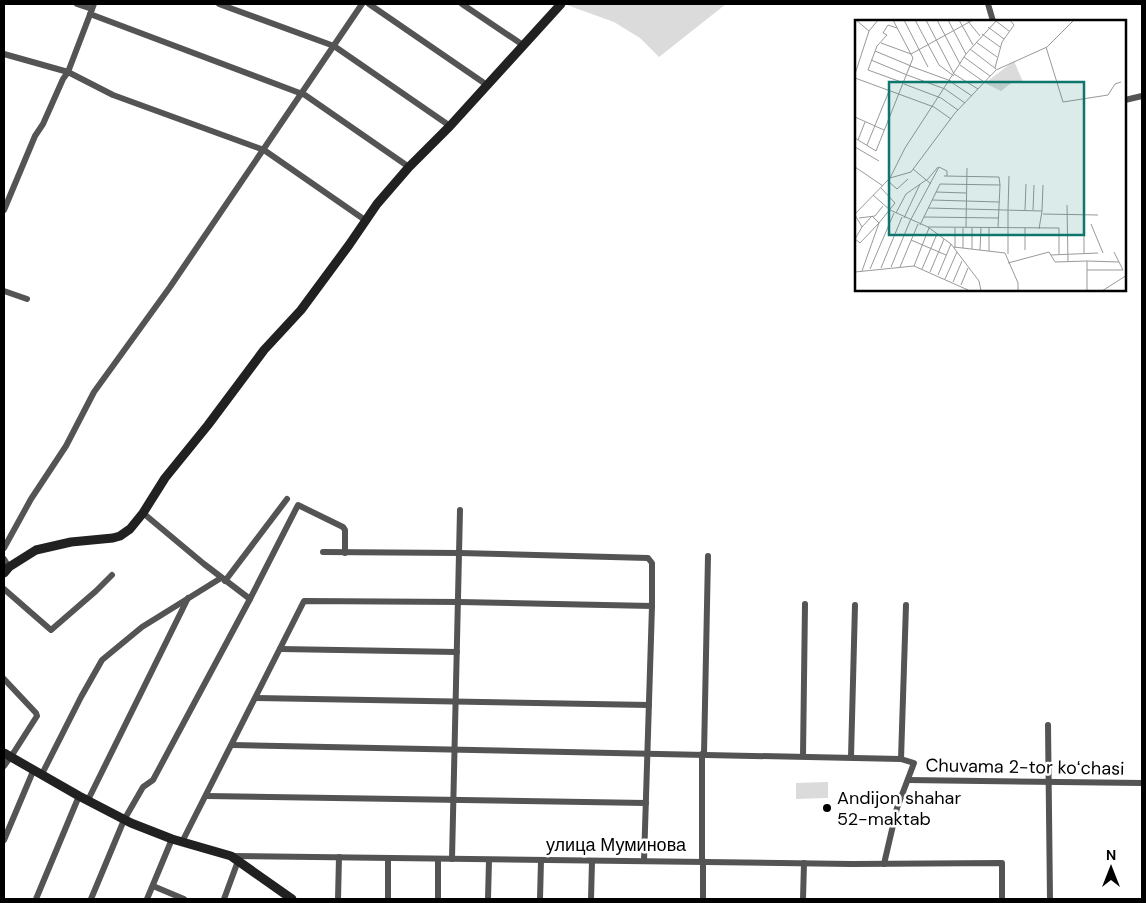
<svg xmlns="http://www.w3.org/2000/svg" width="1146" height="903" font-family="'DM Sans',sans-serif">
<rect width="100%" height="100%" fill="#fff"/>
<!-- green -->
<g fill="#dbdbdb">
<polygon points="569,4 726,4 659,57 640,38 614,22 567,5"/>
<polygon points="828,782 828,798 796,799 796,783"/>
</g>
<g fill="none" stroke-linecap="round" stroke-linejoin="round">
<!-- street -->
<g stroke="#545454" stroke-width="6">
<polyline points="77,4 92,9"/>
<polyline points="219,4 334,46 450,126"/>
<polyline points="369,4 487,85"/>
<polyline points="462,4 523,45"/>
<polyline points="988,4 993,21"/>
<polyline points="90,14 305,95 409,167"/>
<polyline points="4,54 68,72 113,95 264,150 365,220"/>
<polyline points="1125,100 1142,96"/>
<polyline points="4,210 35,136 43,124 63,79 68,72 94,4"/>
<polyline points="4,291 27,299"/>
<polyline points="143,513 204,564 250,599"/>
<polyline points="4,548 31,499 66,446 94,392 170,287 362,4"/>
<polyline points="323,552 459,553 648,558 652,563 652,606"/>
<polyline points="4,559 9,567"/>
<polyline points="225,581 287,499"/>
<polyline points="4,589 51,630 96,591 112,575"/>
<polyline points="280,649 457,652"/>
<polyline points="4,679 36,713 37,716 14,752 4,766"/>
<polyline points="256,698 649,705"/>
<polyline points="1048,725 1050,899"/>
<polyline points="232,745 901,759 914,763 897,808 884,864"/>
<polyline points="704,754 708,556"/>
<polyline points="803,756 805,604"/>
<polyline points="851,757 855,605"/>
<polyline points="901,759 906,605"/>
<polyline points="42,774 81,697 102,660 142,627 221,578"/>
<polyline points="908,780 1142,783"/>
<polyline points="206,796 646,803"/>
<polyline points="88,800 188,598"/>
<polyline points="4,840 34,769"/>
<polyline points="182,842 304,601 459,602 652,606 644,861"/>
<polyline points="231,856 852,864 1002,863 1002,899"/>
<polyline points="452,859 460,510"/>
<polyline points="702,861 702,754"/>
<polyline points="153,886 184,899"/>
<polyline points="36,899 79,796"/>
<polyline points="91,899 124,820 143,787 153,780 250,599 298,505 343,527 345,530 345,553"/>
<polyline points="147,899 172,839"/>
<polyline points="224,899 238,861"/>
<polyline points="338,899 339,857"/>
<polyline points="388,899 388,858"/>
<polyline points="438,899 438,859"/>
<polyline points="488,899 489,860"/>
<polyline points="540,899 541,860"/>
<polyline points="591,899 592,861"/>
<polyline points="703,899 703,861"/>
<polyline points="803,899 804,863"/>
</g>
<!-- secondary -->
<g stroke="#212121" stroke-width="9">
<polyline points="4,573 9,567 36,550 71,542 113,538 120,536 130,529 143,513 165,478 208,425 264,350 301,310 349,245 377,204 409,167 450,126 561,4"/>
<polyline points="4,753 79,796 131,823 172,839 231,856 292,899"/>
</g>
</g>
<!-- markers -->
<circle fill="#000" stroke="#fff" stroke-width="2" cx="827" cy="808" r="5"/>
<g text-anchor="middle" stroke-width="5" stroke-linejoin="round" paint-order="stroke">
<!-- street labels -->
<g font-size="18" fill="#000" stroke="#fff">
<text transform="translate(1025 767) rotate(1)" y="6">Chuvama 2-tor koʻchasi</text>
<text x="616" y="851">улица Муминова</text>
</g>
<!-- poi labels -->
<g font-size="18" fill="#000" stroke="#fff" text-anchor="start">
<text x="837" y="804">Andijon shahar<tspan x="837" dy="21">52-maktab</tspan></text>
</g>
</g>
<!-- overview -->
<g transform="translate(855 20)">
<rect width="271" height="271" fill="#fff"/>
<path d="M159,41L168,62L159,61L146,71L130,63Z" fill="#dbdbdb"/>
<path fill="none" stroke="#999" stroke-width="1" d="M1,0L14,11M49,0L73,47M60,0L84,45L99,56M71,0L99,54L123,69M82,0L105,44M93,0L111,34M104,0L118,25M112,0L125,16M141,1L154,11M133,7L149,19M42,8L33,5L28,13L32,15L22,26L13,50L49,63M127,14L145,27M121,22L142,37M26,23L56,34L118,0M191,27L208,82L253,75L260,64L266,62M115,29L141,49M20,31L56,46M109,37L135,56M16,40L52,55M105,45L129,62M55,46L96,61M140,48L147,22L159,5L155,0M0,54L14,11L23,0M52,55L90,69L110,83M0,58L79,87L96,99M96,62L117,76M49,64L86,78L103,90M0,97L29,110M0,118L21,131L58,38L38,0M3,120L10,102M12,125L34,71M0,127L24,141M0,147L28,166M58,149L76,164M89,156L144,157L145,165M35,158L50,128L111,34L142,0M72,160L83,147M33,161L42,169L53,159M81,172L111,173M18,175L35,190L73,207L96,224L124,261L126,271M77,180L144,182M212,185L213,242M73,188L187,191L184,209M153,190L154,156M170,190L171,164M178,190L179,165M187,191L188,165M41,193L51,174L71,160M0,194L35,158L56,152L100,93L141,50L192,27L219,0M188,194L243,195M0,195L7,207L17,196L24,203L40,183L26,168M69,197L144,198M4,198L20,196L28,186M49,198L65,164M236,204L248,233M65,205L85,164L145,165L143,208M7,207L0,219L5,223L24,203M73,207L204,208V234M100,208V228M111,208L112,148M153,208V190M56,220L91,235M99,227L150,233L163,263V271M108,228V208M117,229V208M125,230L126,208M170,230V208M134,231V208M259,232L268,250M229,233V209M153,234V208M196,235L243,233M232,241L264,242M153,243L194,232L200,242L232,241V271M59,246L74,208M36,247L55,201L84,147L92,151V156M45,247L63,204M26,248L47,197M15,249L39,193M67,249L82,214M232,250H268M7,251L24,203M0,252L59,246L113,270M75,252L89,219M83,255L96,224M90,259L102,232M98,262L107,241M106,265L113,248M247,271L272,255"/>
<path fill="#0f766e" fill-opacity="0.15" stroke="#0f766e" stroke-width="2.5" d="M34,62H229V215H34Z"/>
<rect width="271" height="271" fill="none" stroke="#000" stroke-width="2.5"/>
</g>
<!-- border -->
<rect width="1146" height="903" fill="none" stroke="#000000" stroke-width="10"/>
<!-- north arrow -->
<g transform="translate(1111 868)" stroke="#ffffff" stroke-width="4" paint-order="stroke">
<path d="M0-4L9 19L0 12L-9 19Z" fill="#000000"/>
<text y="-8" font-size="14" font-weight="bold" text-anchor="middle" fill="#000000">N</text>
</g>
</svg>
